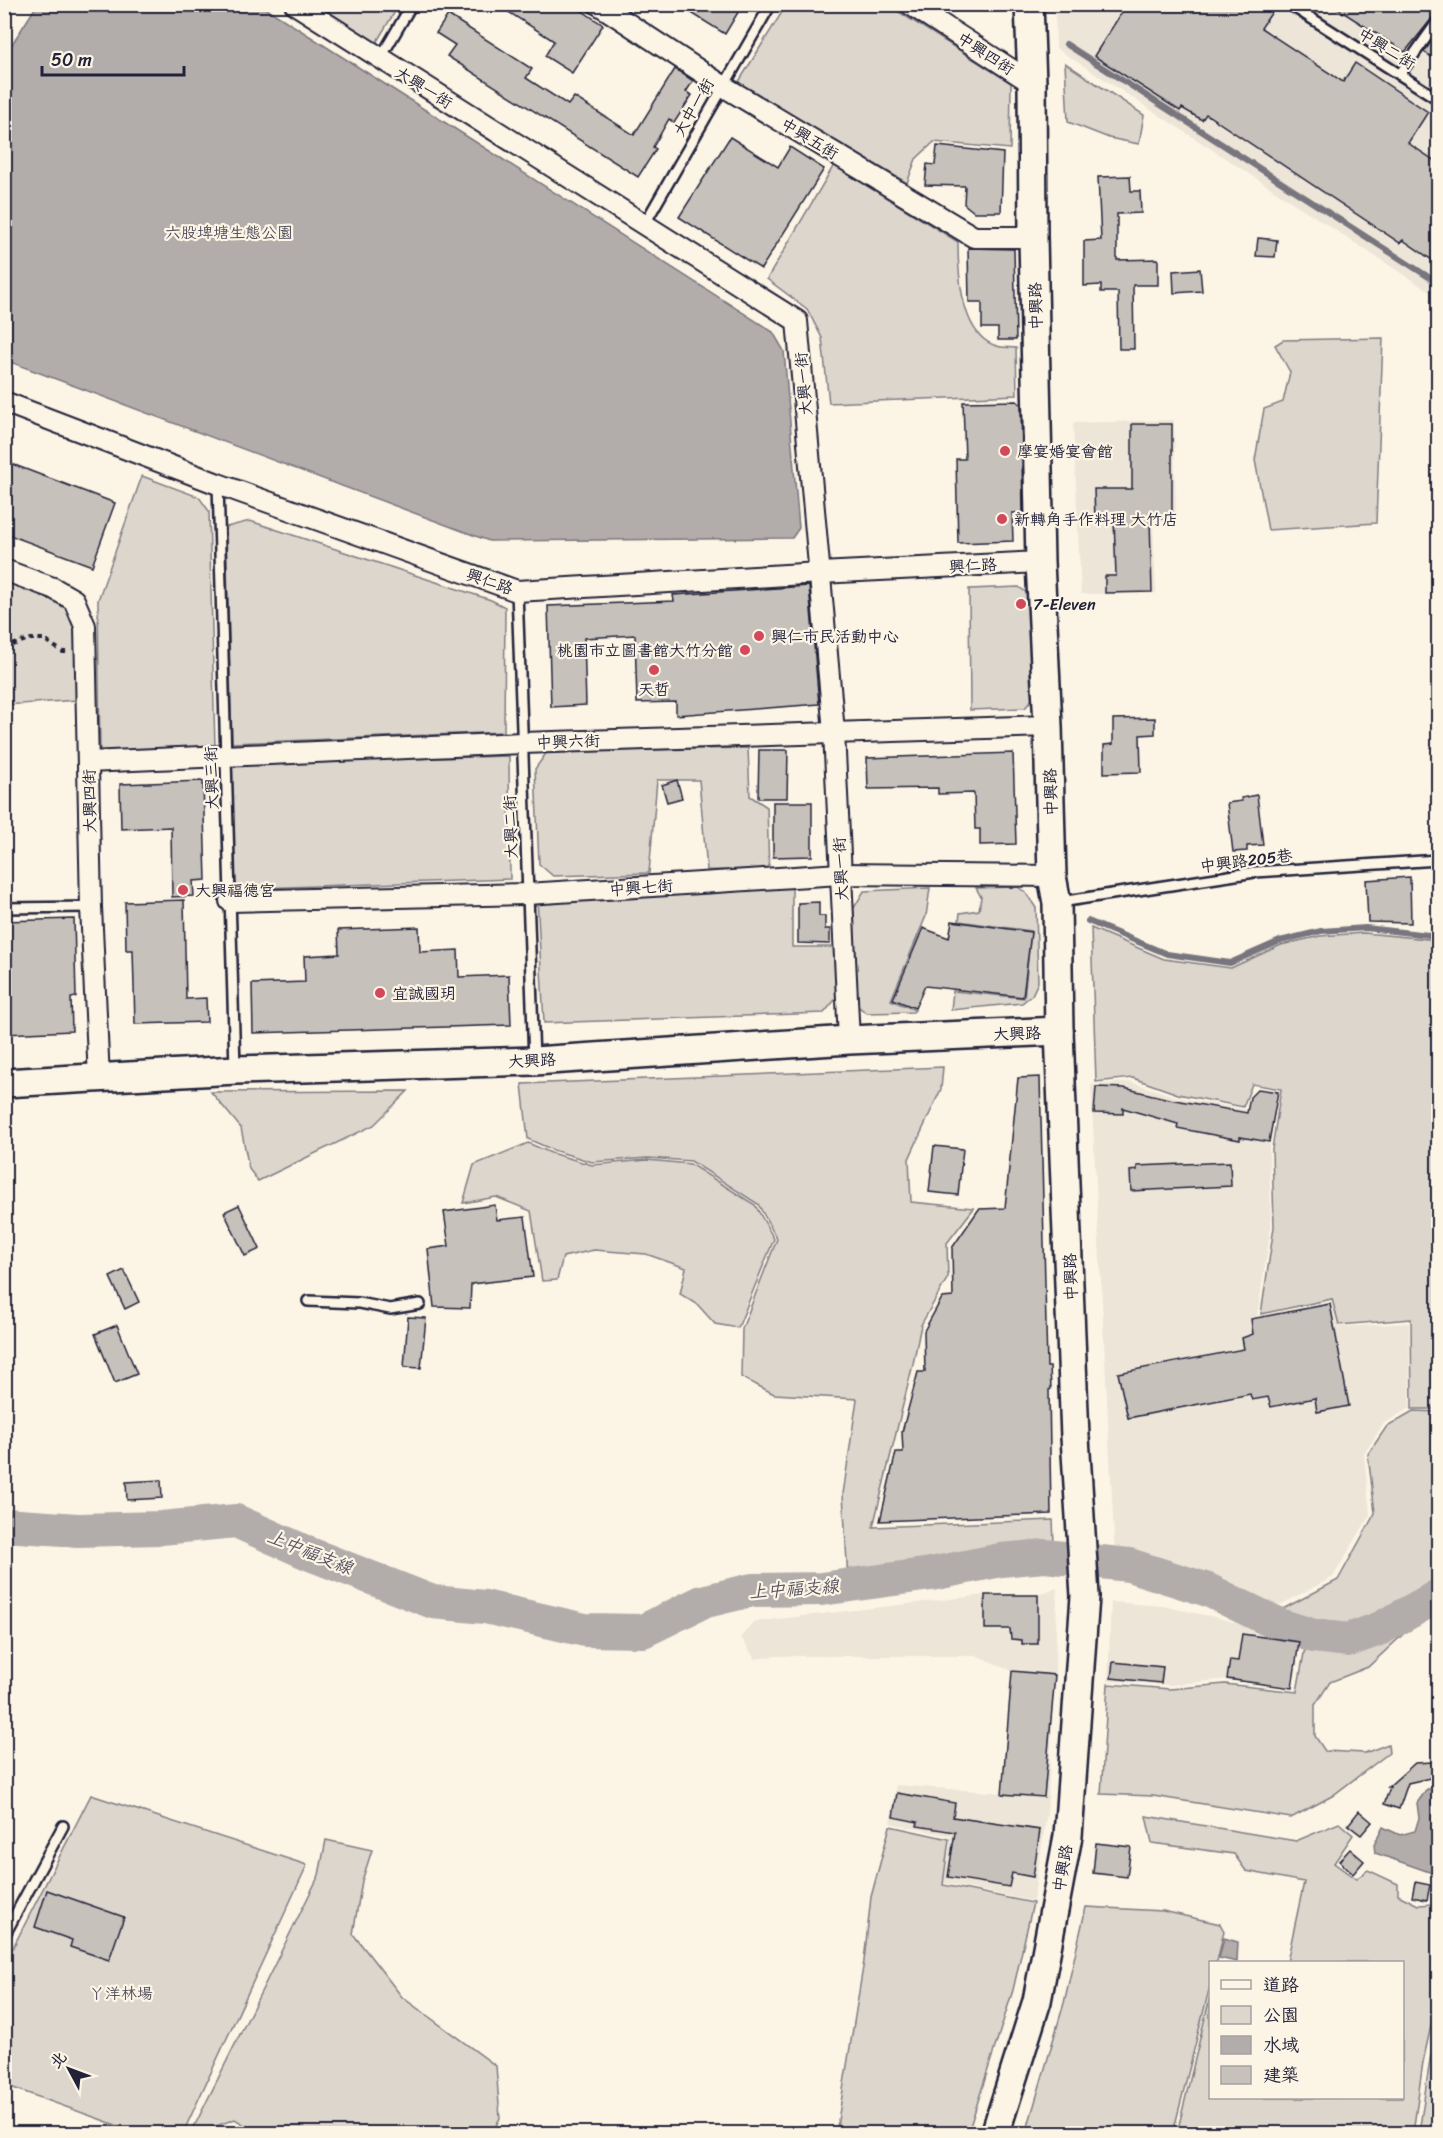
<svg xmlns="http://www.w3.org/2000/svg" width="1443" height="2138" font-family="Sriracha,'LXGW WenKai TC',sans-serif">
<rect width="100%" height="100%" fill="#fcf5e5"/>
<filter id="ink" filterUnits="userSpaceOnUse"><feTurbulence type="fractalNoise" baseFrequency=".0167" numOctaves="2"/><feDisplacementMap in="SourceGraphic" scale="12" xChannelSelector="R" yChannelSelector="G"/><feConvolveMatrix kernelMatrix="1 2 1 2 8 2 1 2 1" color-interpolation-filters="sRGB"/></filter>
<g filter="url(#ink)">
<!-- built -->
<g fill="#ece5d8">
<polygon points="1055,5 1438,5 1438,297 1056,48"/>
<polygon points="1174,420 1176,521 1153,522 1156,593 1081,594 1073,423"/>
<polygon points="1131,1082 1177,1097 1247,1110 1250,1097 1258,1089 1278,1092 1269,1148 1271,1227 1257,1316 1331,1302 1338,1327 1409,1323 1410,1408 1384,1423 1364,1454 1370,1515 1333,1577 1278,1606 1219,1579 1159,1564 1115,1556 1091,1085"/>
<polygon points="1057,1588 1055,1675 1047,1814 1033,1901 944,1883 951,1836 890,1823 896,1785 1002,1793 1012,1671 978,1656 775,1656 755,1659 741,1637 753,1622 985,1595 1038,1595"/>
<polygon points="1111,1602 1162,1606 1219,1618 1299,1642 1292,1688 1227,1679 1170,1685 1108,1681"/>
</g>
<!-- green -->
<g fill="#dcd6cc" stroke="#7f7c84" stroke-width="1.5">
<polygon points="787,4 888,5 1011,83 1010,149 934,142 916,159 907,183 738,83"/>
<polygon points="316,5 399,5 376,43"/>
<polygon points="1065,63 1144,115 1139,144 1109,138 1068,122"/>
<path d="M834,165L958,242C958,272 960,336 997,346C1002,348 1010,347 1016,348L1017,395L829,403L822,338L807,309L767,279Z"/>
<polygon points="1383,338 1376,523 1268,530 1255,460 1264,409 1283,402 1290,372 1275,345 1283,340"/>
<polygon points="142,476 199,497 209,511 215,748 100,755 98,600"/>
<polygon points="250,521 491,600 505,607 504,732 232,743 226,527"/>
<path d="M5,579C21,585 42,590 57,599C83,614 77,673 78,700L5,705Z"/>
<polygon points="1019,587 1035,599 1040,690 1025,708 970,710 969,589"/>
<polygon points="748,748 750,796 767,807 769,871 707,870 699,780 657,780 649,873 553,876 539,864 535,769 547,752"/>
<polygon points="509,756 510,879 236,889 230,764"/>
<polygon points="792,887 792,947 837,947 839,995 824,1013 544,1023 537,898"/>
<polygon points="1018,887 1026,893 1036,908 1038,982 1032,995 1022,1003 951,1010 953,991 1024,998 1031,931 959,921 960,913 979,910 981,897 976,888"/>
<polygon points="930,888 926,916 891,1000 915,1010 913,1012 867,1013 852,1002 852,911 864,891"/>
<polygon points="1091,928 1164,959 1231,968 1281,945 1320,936 1364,933 1438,940 1438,1409 1412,1409 1411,1319 1339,1325 1332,1299 1261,1314 1274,1227 1272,1149 1281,1089 1252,1084 1243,1107 1178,1094 1133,1078 1096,1082"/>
<path d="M943,1067L941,1089L909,1159L911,1202L974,1208L947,1243L948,1277L921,1325L913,1364L873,1527L1053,1520L1054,1543C1032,1540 1011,1547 990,1551C942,1561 896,1573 848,1580L843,1494L857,1399L774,1394L741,1377L742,1329L777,1239L758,1204L691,1161L648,1158L592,1162L553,1150L528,1139L522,1084Z"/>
<polygon points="408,1091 374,1125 258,1181 249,1169 241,1128 211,1092"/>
<polygon points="528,1143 551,1153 592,1165 647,1160 690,1164 755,1205 774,1239 738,1328 715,1324 697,1304 680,1294 686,1268 646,1254 594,1250 563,1257 557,1280 542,1281 531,1211 496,1197 463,1203 474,1165"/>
<polygon points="1413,1411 1438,1412 1438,1585 1378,1619 1347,1632 1314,1626 1279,1611 1338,1580 1375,1513 1368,1454 1387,1426"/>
<polygon points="1438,1602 1438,1608 1412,1626 1368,1667 1330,1682 1315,1705 1315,1736 1325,1751 1365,1753 1388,1744 1389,1753 1332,1796 1291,1818 1153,1796 1101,1794 1108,1684 1170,1689 1225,1684 1297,1692 1306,1642 1348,1647 1373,1642"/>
<polygon points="91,1795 307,1865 183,2133 138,2133 5,2085 4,1965"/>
<polygon points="1146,1816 1296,1841 1339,1823 1353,1835 1334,1863 1356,1879 1368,1870 1398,1884 1398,1895 1418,1905 1435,1904 1438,1900 1438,1994 1423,2062 1413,2133 1177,2133 1210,1997 1210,2098 1402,2098 1402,1962 1287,1962 1304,1882 1246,1871 1234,1854 1152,1843"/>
<polygon points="890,1826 949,1839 943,1885 1033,1903 1013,1990 968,2133 836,2133 864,1961 871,1897"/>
<polygon points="326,1840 372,1850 362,1881 353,1934 402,1997 496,2066 500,2118 492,2133 257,2133 235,2119 197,2133 191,2133 319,1875"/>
<polygon points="1086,1907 1163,1911 1220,1924 1224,1931 1217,1962 1210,1962 1210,1986 1173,2133 1026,2133 1064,2003"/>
<polygon points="1438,2021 1438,2133 1419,2133 1430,2060"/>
</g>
<!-- water -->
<g fill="#b2adab" stroke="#78757e" stroke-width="1.5">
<polygon points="37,5 261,5 773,332 784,351 799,528 792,538 489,541 5,360 5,55"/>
<polygon points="1427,1789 1438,1789 1438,1873 1435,1874 1375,1853 1374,1845 1383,1827 1400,1835 1415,1831 1419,1818 1417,1803"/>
<polygon points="1224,1938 1238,1942 1237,1962 1219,1958"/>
</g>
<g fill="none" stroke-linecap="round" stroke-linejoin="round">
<!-- stream -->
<g stroke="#78757e" stroke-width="6">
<polyline points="1001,4 1003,6"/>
<polyline points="1066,44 1438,283"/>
<polyline points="1088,921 1167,954 1230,963 1280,941 1321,931 1366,928 1438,936"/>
</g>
<!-- river -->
<polyline stroke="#b2adab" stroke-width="34" points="4,1525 78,1530 161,1528 236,1521 310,1554 433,1602 485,1607 585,1630 643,1631 702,1602 752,1590 821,1589 931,1574 1001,1560 1045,1556 1129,1565 1208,1590 1282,1626 1314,1636 1349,1640 1381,1628 1438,1596"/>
</g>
<!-- building -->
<g fill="#c6c1bb" stroke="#22223b" stroke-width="1.5">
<polygon points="496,4 572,4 603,25 572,73 545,56 554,41"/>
<polygon points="677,4 743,4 725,34"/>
<polygon points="1127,4 1259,4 1272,12 1261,28 1343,82 1355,63 1428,112 1408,143 1438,163 1438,264 1403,240 1400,243 1206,114 1202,120 1182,108 1180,111 1094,56"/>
<polygon points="1330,4 1438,4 1438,14 1433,17 1405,52"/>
<polygon points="448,15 532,69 526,78 568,105 574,97 634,135 675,69 693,81 686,92 692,95 674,123 669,119 653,147 656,149 638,177 447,56 455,45 436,33"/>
<polygon points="1438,32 1438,61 1424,52"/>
<polygon points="730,137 778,167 790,147 824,169 761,269 679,217"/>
<polygon points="937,146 1003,153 1001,212 974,212 964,204 965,186 925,185 927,164 935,165"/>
<polygon points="1130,176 1131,191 1140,191 1141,213 1117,214 1117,260 1158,259 1158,285 1133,285 1134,349 1119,349 1118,292 1101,292 1101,285 1084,286 1084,241 1101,240 1098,177"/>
<polygon points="1258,238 1277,240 1275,257 1256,256"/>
<polygon points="968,248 1014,249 1016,340 998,340 998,328 982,328 982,302 969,302"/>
<polygon points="1200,269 1202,291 1174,293 1173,271"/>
<polygon points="1017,401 1021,405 1023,513 1012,513 1013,541 958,543 956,459 965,459 963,402"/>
<polygon points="1132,424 1172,424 1172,518 1150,519 1152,592 1105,593 1105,576 1116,576 1114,519 1095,520 1094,489 1132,489"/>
<polygon points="4,461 115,503 92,566 4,533"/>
<polygon points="809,586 819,704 676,715 676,702 637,703 635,635 584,638 586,705 551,707 548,606 674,601 673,595"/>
<polygon points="1155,718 1155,734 1140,735 1141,772 1104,773 1104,745 1113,744 1113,719"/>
<polygon points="759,750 788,750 787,798 758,798"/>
<polygon points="1013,753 1016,844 980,845 980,829 975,829 974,793 938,794 938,788 868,789 867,758"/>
<polygon points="677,780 682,798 667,802 662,785"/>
<polygon points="203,781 206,880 193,881 194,896 172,897 171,827 121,829 120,784"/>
<polygon points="1257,795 1263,845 1247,846 1247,851 1233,852 1227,803 1242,801 1241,798"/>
<polygon points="773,802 812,802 812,856 773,857"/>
<polygon points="1410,877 1411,923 1368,922 1366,880"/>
<polygon points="184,900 186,999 206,998 207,1022 135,1024 133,950 126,950 125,902"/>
<polygon points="819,902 819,916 825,916 825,929 830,929 830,944 798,943 798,903"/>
<polygon points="74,919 76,997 71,998 72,1031 4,1034 4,921"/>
<polygon points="952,921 1031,932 1023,997 925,986 915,1008 893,999 923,928 949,938"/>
<polygon points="419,927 420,952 458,950 459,977 509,975 511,1025 253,1033 252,984 305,982 304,956 339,954 338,930"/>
<polygon points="1040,1077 1047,1367 1050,1367 1051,1389 1049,1390 1051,1514 880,1521 896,1452 903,1452 902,1432 918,1372 925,1372 924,1331 942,1298 953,1297 952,1248 979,1209 1005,1208 1018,1078"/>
<polygon points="1096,1087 1124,1088 1169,1099 1247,1113 1250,1097 1258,1089 1278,1092 1269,1142 1240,1137 1240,1140 1177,1128 1178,1124 1123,1108 1123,1114 1094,1113"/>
<polygon points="934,1146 963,1149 958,1195 929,1192"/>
<polygon points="1230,1162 1231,1186 1131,1191 1130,1171 1137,1170 1137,1166"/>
<polygon points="239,1205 260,1249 245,1256 224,1212"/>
<polygon points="495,1205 497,1220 525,1217 533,1277 471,1284 470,1308 434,1307 428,1249 449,1246 444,1212"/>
<polygon points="124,1270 139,1302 125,1309 110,1277"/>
<polygon points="1330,1304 1349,1406 1317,1412 1315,1398 1271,1407 1268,1397 1252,1400 1250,1394 1128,1418 1118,1373 1244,1349 1242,1338 1253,1334 1251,1319"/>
<polygon points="408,1317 426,1318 421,1368 404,1367"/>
<polygon points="117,1325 137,1374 115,1383 95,1334"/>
<polygon points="161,1480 162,1498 127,1500 126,1482"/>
<polygon points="985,1595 1038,1595 1038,1644 1022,1644 1022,1640 1011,1639 1010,1629 985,1629"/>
<polygon points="1242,1634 1299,1642 1292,1688 1227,1679 1230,1660 1238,1661"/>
<polygon points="1113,1662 1163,1667 1161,1683 1111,1678"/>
<polygon points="1012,1671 1055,1675 1044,1797 1002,1794"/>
<polygon points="1433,1762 1435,1777 1408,1783 1399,1809 1384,1804 1390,1787 1388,1787 1415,1763"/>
<polygon points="897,1793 955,1803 953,1817 1040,1830 1033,1877 1012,1873 1009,1887 948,1877 955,1832 917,1826 918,1822 893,1817"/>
<polygon points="1359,1811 1372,1822 1361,1835 1348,1825"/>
<polygon points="1096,1843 1131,1847 1127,1877 1093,1873"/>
<polygon points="1350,1849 1364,1861 1353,1874 1339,1861"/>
<polygon points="1415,1882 1430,1885 1427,1900 1412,1897"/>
<polygon points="47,1890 124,1917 109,1960 70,1947 72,1940 35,1927"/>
</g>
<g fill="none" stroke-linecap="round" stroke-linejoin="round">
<!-- lane casing -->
<g stroke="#22223b" stroke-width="14">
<g id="lane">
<polyline points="1289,4 1438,99"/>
<polyline points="380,59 412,4"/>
<polyline points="1400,74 1438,21"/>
<polyline points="644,225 771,4"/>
<polyline points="218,484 235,1068"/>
<polyline points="517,591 534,1060"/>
<polyline points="1060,902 1255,872 1438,860"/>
<polyline points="4,908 91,907"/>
<polyline points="308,1301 359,1303 390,1309 420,1304"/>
<polyline points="4,1936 63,1826"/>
</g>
</g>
<!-- street casing -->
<g stroke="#22223b" stroke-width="24">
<g id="street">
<polyline points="295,4 797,321 834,732 849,1040"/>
<polyline points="598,4 723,86 974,237 1033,237"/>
<polyline points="910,4 1032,83"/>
<polyline points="4,402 218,484 517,591 820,573 1040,562"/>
<polyline points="4,570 53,588 74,600 85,626 91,907 99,1079"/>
<polyline points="88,762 522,743 1048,726"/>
<polyline points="230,901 527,894 840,874 1052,876"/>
</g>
</g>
<!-- secondary casing -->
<g stroke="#22223b" stroke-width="32">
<g id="secondary">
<polyline points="4,1083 236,1070 534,1061 849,1040 1059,1031"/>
<polyline points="995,2134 1037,2001 1068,1836 1085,1596 1075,1437 1059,1031 1057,903 1052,876 1048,726 1040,562 1033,237 1032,83 1029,4"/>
</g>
</g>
<!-- path -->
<polyline stroke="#22223b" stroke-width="4" stroke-dasharray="4.5 4.5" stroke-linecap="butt" points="4,648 29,639 43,639 63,652 67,652"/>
<!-- lane -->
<use href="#lane" stroke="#fcf5e5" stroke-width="9"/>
<!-- street -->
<use href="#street" stroke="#fcf5e5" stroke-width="20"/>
<!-- secondary -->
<use href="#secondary" stroke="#fcf5e5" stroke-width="27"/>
</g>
</g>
<!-- markers -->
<g fill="#d1495b" stroke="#fcf5e5" stroke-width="2">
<circle cx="1005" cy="451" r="6"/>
<circle cx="1002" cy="519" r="6"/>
<circle cx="1021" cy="604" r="6"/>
<circle cx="759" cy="636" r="6"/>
<circle cx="745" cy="650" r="6"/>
<circle cx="654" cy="670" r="6"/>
<circle cx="183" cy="890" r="6"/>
<circle cx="380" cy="993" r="6"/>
</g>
<g text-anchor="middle" stroke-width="4.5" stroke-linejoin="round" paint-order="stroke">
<!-- street labels -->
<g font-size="16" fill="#22223b" stroke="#fcf5e5">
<text transform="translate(1387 48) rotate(32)" y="6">中興二街</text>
<text transform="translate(986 53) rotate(33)" y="6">中興四街</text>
<text transform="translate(424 87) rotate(32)" y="6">大興一街</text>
<text transform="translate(693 107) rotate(-60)" y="6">大中一街</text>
<text transform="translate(810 138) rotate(31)" y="6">中興五街</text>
<text transform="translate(1035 306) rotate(-91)" y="6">中興路</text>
<text transform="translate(803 384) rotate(-95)" y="6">大興一街</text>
<text transform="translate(973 565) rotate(-3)" y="6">興仁路</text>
<text transform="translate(490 581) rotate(19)" y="6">興仁路</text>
<text transform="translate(568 741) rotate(-2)" y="6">中興六街</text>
<text transform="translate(211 778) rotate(-92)" y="6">大興三街</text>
<text transform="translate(1050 792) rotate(-91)" y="6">中興路</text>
<text transform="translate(89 801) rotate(-91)" y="6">大興四街</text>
<text transform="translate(510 827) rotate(-92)" y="6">大興二街</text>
<text transform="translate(1246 860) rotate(-7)" y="6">中興路205巷</text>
<text transform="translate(840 869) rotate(-93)" y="6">大興一街</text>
<text transform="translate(641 887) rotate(-4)" y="6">中興七街</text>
<text transform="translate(1017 1033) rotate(-2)" y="6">大興路</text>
<text transform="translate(532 1060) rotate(-3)" y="6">大興路</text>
<text transform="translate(1070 1277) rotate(-92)" y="6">中興路</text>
<text transform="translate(1062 1868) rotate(-80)" y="6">中興路</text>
</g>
<!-- park labels -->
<g font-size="16" fill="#504f5f" stroke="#fcf5e5">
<text x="229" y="238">六股埤塘生態公園</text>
<text x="121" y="1999">ㄚ洋林場</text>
</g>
<!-- poi labels -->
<g font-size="16" fill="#22223b" stroke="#fcf5e5" text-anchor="start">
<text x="1017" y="457">摩宴婚宴會館</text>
<text x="1014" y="525">新轉角手作料理 大竹店</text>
<text x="1033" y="610">7-Eleven</text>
<text x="771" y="642">興仁市民活動中心</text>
<text x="733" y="656" text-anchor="end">桃園市立圖書館大竹分館</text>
<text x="654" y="695" text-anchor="middle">天哲</text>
<text x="195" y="896">大興福德宮</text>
<text x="392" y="999">宜誠國玥</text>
</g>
<!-- water labels -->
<g font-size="18" font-style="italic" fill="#545362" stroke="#fcf5e5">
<text transform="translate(310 1552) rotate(22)" y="6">上中福支線</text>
<text transform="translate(794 1589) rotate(-4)" y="6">上中福支線</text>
</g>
</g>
<!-- margin -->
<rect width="1443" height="2138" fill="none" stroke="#fcf5e5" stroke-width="24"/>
<rect x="12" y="12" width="1419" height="2114" fill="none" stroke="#22223b" stroke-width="2" filter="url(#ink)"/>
<!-- legend -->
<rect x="1209" y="1961" width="195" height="138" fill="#fcf5e5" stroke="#a5a1a1" stroke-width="1.5"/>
<rect x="1221" y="1980" width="30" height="9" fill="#fcf5e5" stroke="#a5a1a1" stroke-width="1.5"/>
<text x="1263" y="1991" font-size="18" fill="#22223b">道路</text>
<rect x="1221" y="2006" width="30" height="18" fill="#dcd6cc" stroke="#a5a1a1" stroke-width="1.5"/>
<text x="1263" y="2021" font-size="18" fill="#22223b">公園</text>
<rect x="1221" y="2036" width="30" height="18" fill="#b2adab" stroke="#a5a1a1" stroke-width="1.5"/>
<text x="1263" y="2051" font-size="18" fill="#22223b">水域</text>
<rect x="1221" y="2066" width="30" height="18" fill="#c6c1bb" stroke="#a5a1a1" stroke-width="1.5"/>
<text x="1263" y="2081" font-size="18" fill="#22223b">建築</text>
<!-- north arrow -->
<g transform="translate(69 2069) rotate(311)" stroke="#fcf5e5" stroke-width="4.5" paint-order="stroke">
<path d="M0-4.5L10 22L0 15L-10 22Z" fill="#22223b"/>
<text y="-9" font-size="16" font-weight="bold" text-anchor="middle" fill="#22223b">北</text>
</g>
<!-- scale -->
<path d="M42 66v9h142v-9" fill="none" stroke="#22223b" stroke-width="3"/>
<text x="51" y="66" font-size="18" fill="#22223b" stroke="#fcf5e5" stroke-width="4.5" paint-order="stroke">50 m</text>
</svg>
